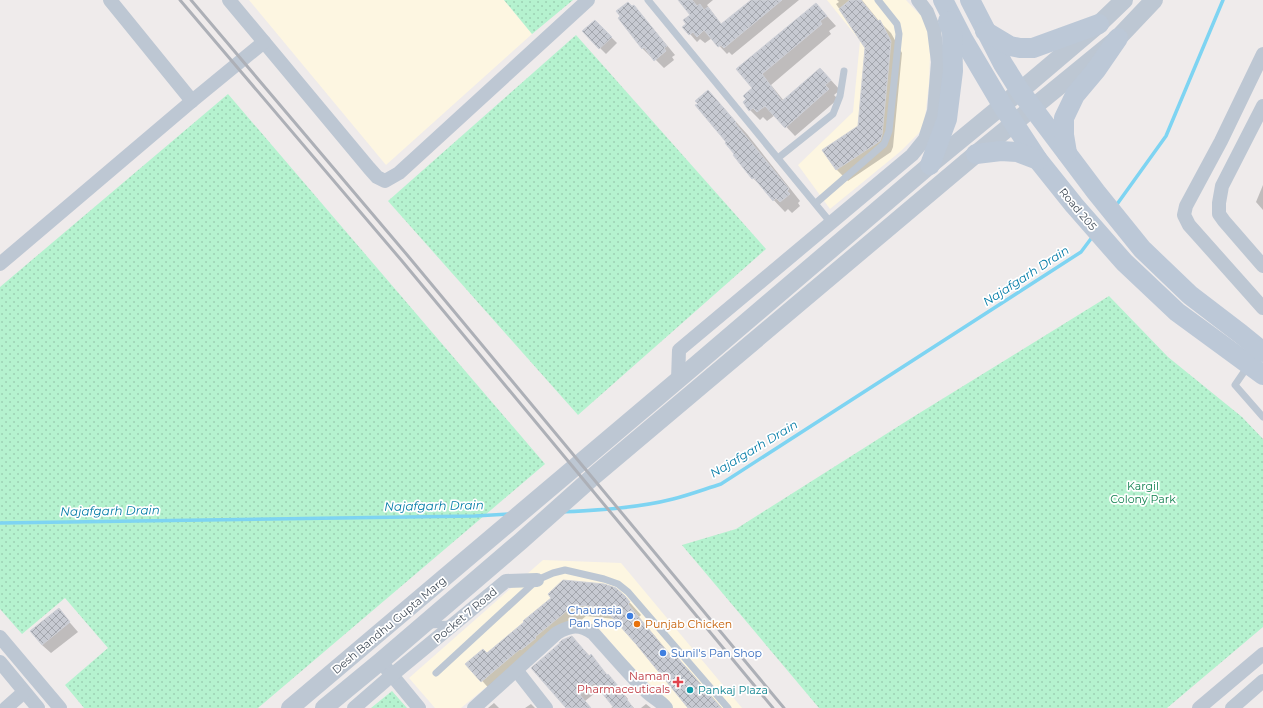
<svg xmlns="http://www.w3.org/2000/svg" width="1263" height="708" font-family="Montserrat,sans-serif">
<defs>
<pattern id="grass-dots" width="8" height="8" patternUnits="userSpaceOnUse"><rect width="8" height="8" fill="#b5f2cf"/><path d="M2 2h.1M6 6h.1" fill="none" stroke="#9dd1b4" stroke-width="1.8" stroke-linecap="round"/></pattern>
<pattern id="building-cross-hatch" width="8" height="8" patternUnits="userSpaceOnUse"><rect width="8" height="8" fill="#c7cad2"/><path d="M0 0l8 8M0 8l8-8" fill="none" stroke="#a3a6ad"/></pattern>
</defs>
<rect width="100%" height="100%" fill="#efebeb"/>
<!-- commercial -->
<g fill="#fdf6e1">
<polygon points="249,0 504,0 532,34 386,165"/>
<polygon points="827,0 906,0 923,18 928,34 930,55 929,83 926,110 924,123 919,133 901,151 830,209 798,165 853,112 860,41"/>
<polygon points="543,560 621,563 742,708 668,708 600,630 563,623 461,708 435,708 409,678"/>
</g>
<!-- grass -->
<g fill="url(#grass-dots)">
<polygon points="504,0 573,0 532,34"/>
<polygon points="576,35 766,249 578,415 388,201"/>
<polygon points="228,94 545,464 258,708 84,708 65,685 108,648 65,598 22,634 0,609 0,287"/>
<polygon points="1109,296 1168,357 1242,417 1263,439 1263,627 1167,708 819,708 682,545 736,529 913,417"/>
<polygon points="392,691 407,708 371,708"/>
</g>
<!-- shadow -->
<g fill="#0003">
<polygon points="680,0 713,0 707,5 722,25 753,0 799,0 732,55 729,52 727,54 712,38 705,43 700,39 697,42 690,34 687,24 691,15"/>
<polygon points="837,0 862,0 879,21 891,33 902,53 893,147 891,152 848,181 836,169 859,126 866,48 836,4 839,2"/>
<polygon points="816,4 836,26 829,31 831,34 771,85 784,101 829,78 840,90 834,95 838,99 795,136 775,115 767,121 763,117 760,120 750,110 754,88 738,69"/>
<polygon points="634,6 642,15 675,55 672,57 674,60 664,68 652,56 651,57 642,48 632,7"/>
<polygon points="595,21 617,43 606,54 584,32"/>
<polygon points="708,91 747,134 800,201 798,203 800,206 792,213 788,209 785,212 753,178 699,104"/>
<polygon points="1263,185 1263,210 1256,202"/>
<polygon points="624,596 641,615 639,617 675,660 677,658 689,670 722,708 690,708 615,619 586,616 494,694 467,664 488,654 552,598"/>
<polygon points="58,609 78,632 51,653 42,645"/>
<polygon points="572,637 613,681 628,699 627,700 634,708 611,708 614,706 600,689 585,701 590,708 568,708"/>
<polygon points="494,703 499,708 488,708"/>
<polygon points="531,704 535,708 525,708"/>
<polygon points="646,704 651,708 641,708"/>
</g>
<g fill="none" stroke-linecap="round" stroke-linejoin="round">
<!-- stream -->
<g stroke="#7ed4f2" stroke-width="3.5">
<polyline points="1115,207 1166,136 1223,0"/>
<path d="M563,512C599,510 638,508 673,499C689,495 705,489 721,484L1081,252L1093,236"/>
<polyline points="0,523 475,516 509,514"/>
</g>
</g>
<!-- building -->
<g fill="url(#building-cross-hatch)" stroke="#cfd1d8">
<polygon points="678,0 692,0 697,6 700,4 704,10 708,7 721,24 751,0 782,0 724,48 721,45 718,47 704,30 697,37 693,32 689,35 682,27 686,24 683,20 690,15"/>
<polygon points="850,0 861,0 878,21 880,20 891,41 882,135 880,141 836,170 822,150 858,126 865,48 839,9"/>
<polygon points="628,2 632,6 634,5 667,46 664,48 666,51 654,61 644,47 642,49 618,18 620,16 616,11"/>
<polygon points="816,3 827,16 820,21 822,24 762,74 782,101 820,68 831,80 825,85 829,89 785,128 765,106 757,112 753,108 749,111 743,102 746,99 743,96 752,88 736,69"/>
<polygon points="595,20 612,37 599,49 582,31"/>
<polygon points="708,90 736,122 735,123 789,189 787,191 790,194 780,202 776,198 773,201 754,178 752,179 733,155 734,154 725,143 726,142 695,105 698,104 695,101"/>
<polygon points="563,580 604,584 616,588 625,596 630,602 628,604 674,660 677,657 721,708 688,708 636,644 603,607 574,605 535,637 536,638 521,650 520,649 481,682 465,664 483,649 487,653 524,622 523,621 551,598 548,594"/>
<polygon points="59,608 70,622 42,645 30,631"/>
<polygon points="572,636 589,656 591,654 607,675 608,674 624,693 623,694 633,708 614,708 594,683 580,695 591,708 566,708 531,668 560,643 559,643 562,640"/>
</g>
<g fill="none" stroke-linecap="round" stroke-linejoin="round">
<!-- service -->
<g stroke="#bdc7d3" stroke-width="7">
<polyline points="648,0 831,223"/>
<polyline points="778,158 833,114 840,96 844,71"/>
<polyline points="816,203 884,144 889,131 899,34 897,24 878,0"/>
<polyline points="1248,366 1235,385 1263,417"/>
<polyline points="428,625 452,624"/>
<polyline points="436,673 537,580 553,573 565,570 604,579 618,584 628,592 728,708"/>
</g>
<!-- minor -->
<g stroke="#bdc7d3" stroke-width="14">
<polyline points="110,0 192,101"/>
<polyline points="229,0 369,168 377,177 385,181 399,173 588,0"/>
<polyline points="1263,54 1221,141 1186,206 1184,215 1189,225 1263,308"/>
<polyline points="1263,106 1222,186 1219,203 1219,214 1224,221 1263,266"/>
<polyline points="0,264 192,101 264,42"/>
<polyline points="678,380 679,350 912,155 925,139 934,111 938,62 934,30 927,12 918,0"/>
<polyline points="0,637 60,708"/>
<polyline points="0,662 38,708"/>
<polyline points="386,668 419,708"/>
<polyline points="517,671 546,708"/>
<polyline points="6,708 24,692"/>
<polyline points="354,708 392,675 506,581 537,580"/>
<path d="M474,708L557,633C571,625 579,624 593,633C610,652 627,672 645,690C651,697 660,700 666,708"/>
<polyline points="1199,708 1263,654"/>
<polyline points="1232,708 1263,681"/>
</g>
<!-- tertiary -->
<g stroke="#bdc7d3" stroke-width="18">
<polyline points="290,708 678,380 930,165 1020,91 1099,24 1124,0"/>
<polyline points="324,708 381,661 521,541 595,475 976,154 1118,38 1154,0"/>
</g>
<!-- secondary -->
<g stroke="#bcc8d7" stroke-width="20">
<polyline points="943,0 963,39 1002,105 1038,160 1074,205 1124,262 1177,312 1263,375"/>
<polyline points="970,0 1003,64 1020,91 1096,192 1142,249 1190,295 1241,334 1263,352"/>
<polyline points="985,31 1010,46 1020,48 1033,48 1099,24"/>
<polyline points="1067,153 1064,135 1064,118 1075,95 1096,70 1118,38"/>
<polyline points="976,154 1001,151 1017,152 1038,160"/>
<polyline points="930,165 947,119 953,71 952,32 948,21"/>
</g>
<!-- rail -->
<g stroke="#adb0b7" stroke-width="3">
<polyline points="180,0 402,261 773,708"/>
<polyline points="191,0 408,256 784,708"/>
</g>
</g>
<!-- markers -->
<g fill="#3f7fe0" stroke="#fff" stroke-width="1.5">
<circle cx="630" cy="616" r="4"/>
<circle cx="663" cy="653" r="4"/>
</g>
<circle fill="#e8710a" stroke="#fff" stroke-width="1.5" cx="637" cy="624" r="4"/>
<path fill="#e0444e" stroke="#fff" stroke-width="1.5" d="M676 676h4v4h4v4h-4v4h-4v-4h-4v-4h4z"/>
<circle fill="#0f9aa8" stroke="#fff" stroke-width="1.5" cx="690" cy="690" r="4"/>
<g text-anchor="middle" stroke-width="3.5" stroke-linejoin="round" paint-order="stroke">
<!-- street labels -->
<g font-size="11" fill="#434e5a" stroke="#fff">
<text transform="translate(1078 209) rotate(50)" y="4">Road 205</text>
<text transform="translate(465 615) rotate(-40)" y="4">Pocket 7 Road</text>
<text transform="translate(389 625) rotate(-40)" y="4">Desh Bandhu Gupta Marg</text>
</g>
<!-- park labels -->
<g font-size="11" fill="#0f804e" stroke="#fff">
<text x="1143" y="490">Kargil<tspan x="1143" dy="13">Colony Park</tspan></text>
</g>
<!-- shop labels -->
<g font-size="11" fill="#366cbe" stroke="#fff" text-anchor="end">
<text x="622" y="614">Chaurasia<tspan x="622" dy="13">Pan Shop</tspan></text>
<text x="671" y="657" text-anchor="start">Sunil's Pan Shop</text>
</g>
<!-- food labels -->
<g font-size="11" fill="#c56008" stroke="#fff" text-anchor="start">
<text x="645" y="628">Punjab Chicken</text>
</g>
<!-- health labels -->
<g font-size="11" fill="#be3a42" stroke="#fff" text-anchor="end">
<text x="670" y="680">Naman<tspan x="670" dy="13">Pharmaceuticals</tspan></text>
</g>
<!-- culture labels -->
<g font-size="11" fill="#0d838f" stroke="#fff" text-anchor="start">
<text x="698" y="694">Pankaj Plaza</text>
</g>
<!-- water labels -->
<g font-size="12" font-style="italic" fill="#027ba7" stroke="#fff">
<text transform="translate(1026 276) rotate(-33)" y="4">Najafgarh Drain</text>
<text transform="translate(754 449) rotate(-31)" y="4">Najafgarh Drain</text>
<text transform="translate(434 506) rotate(-1)" y="4">Najafgarh Drain</text>
<text transform="translate(110 511) rotate(-1)" y="4">Najafgarh Drain</text>
</g>
</g>
</svg>
